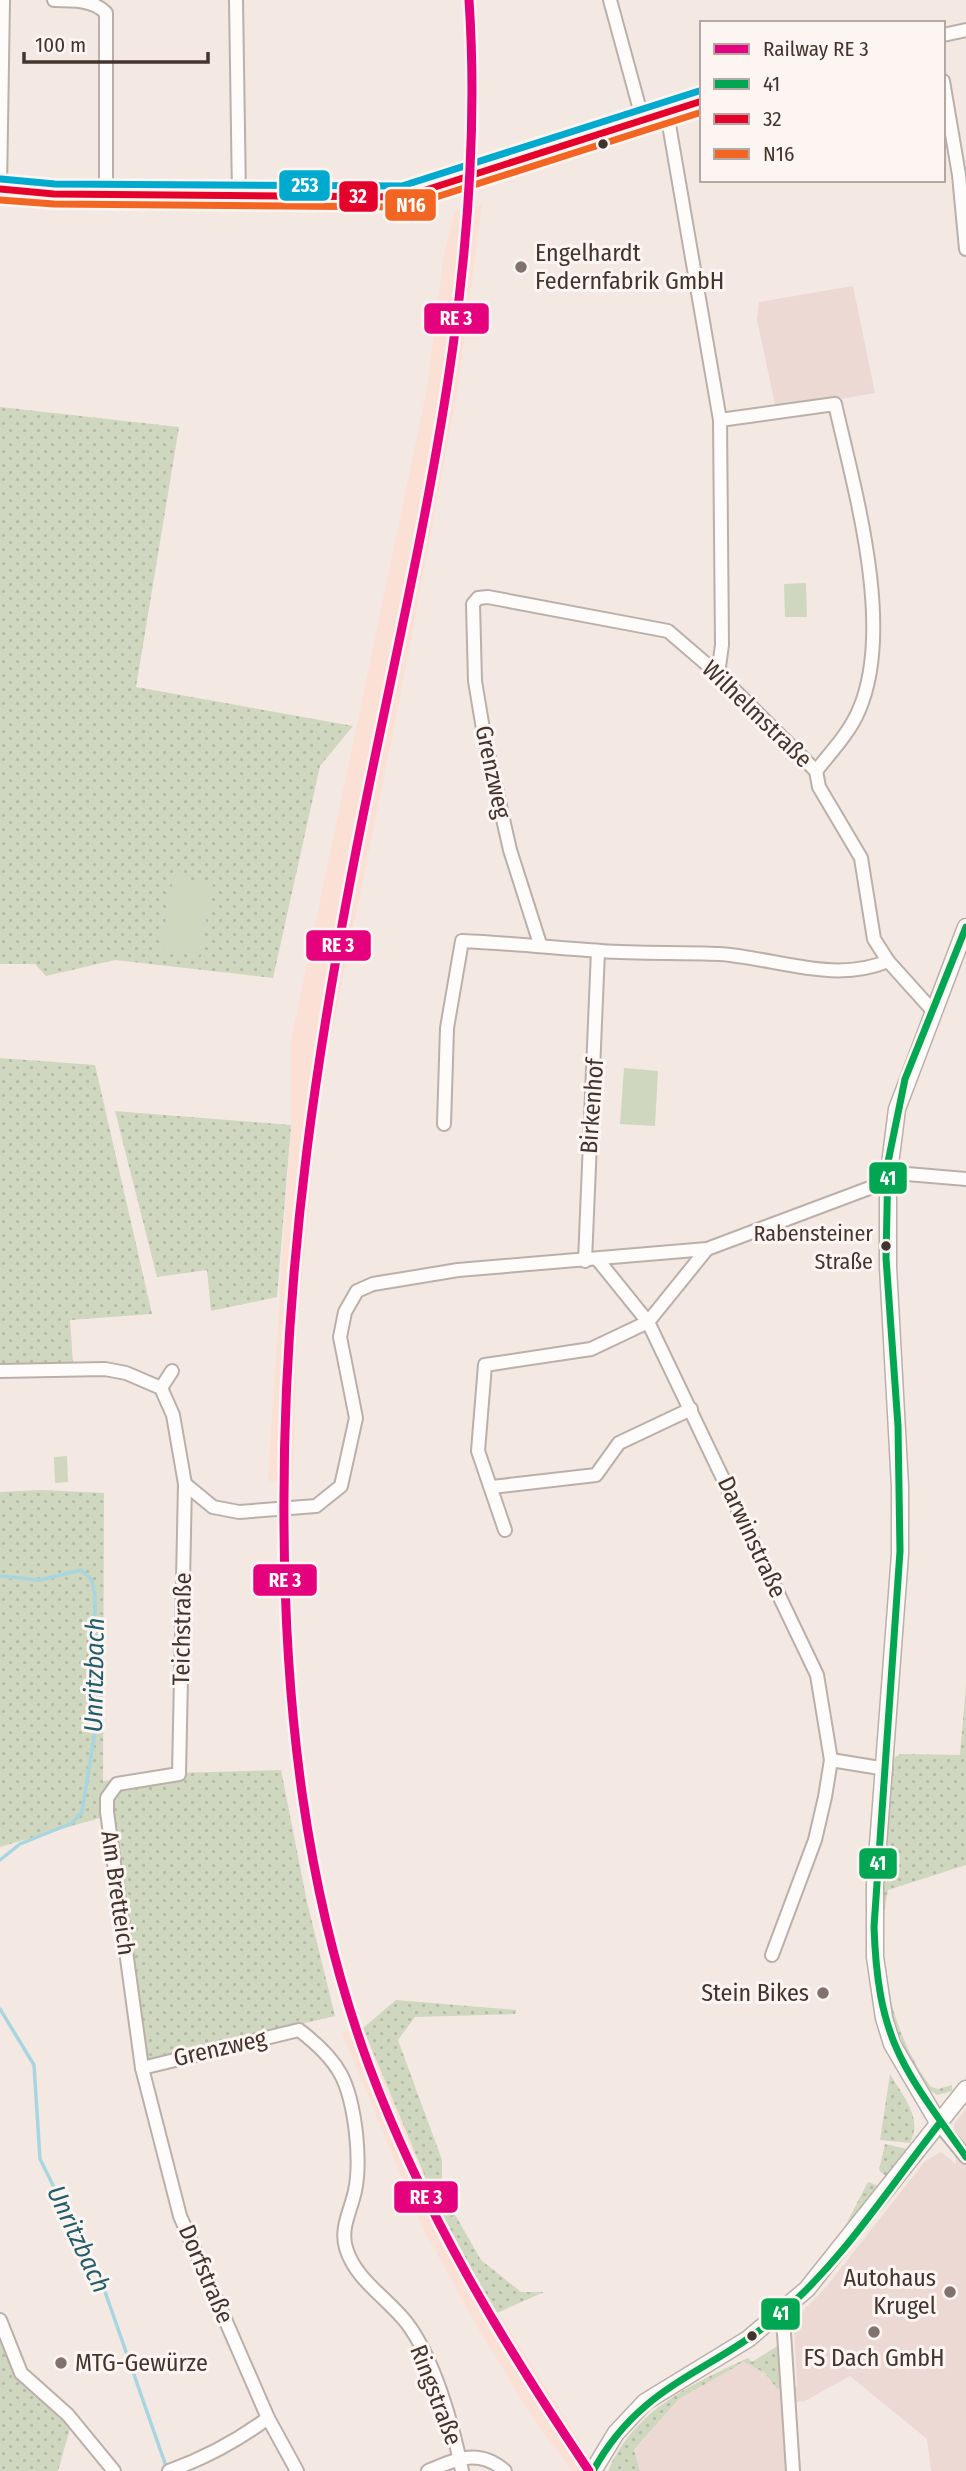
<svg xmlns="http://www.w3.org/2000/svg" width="966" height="2471" font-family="'Fira Sans Condensed',sans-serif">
<defs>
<pattern id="grass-dots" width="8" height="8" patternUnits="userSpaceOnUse" patternTransform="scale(1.75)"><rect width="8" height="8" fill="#cfd7bf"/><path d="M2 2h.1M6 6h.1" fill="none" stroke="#b3b9a4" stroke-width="1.8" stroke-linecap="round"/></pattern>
</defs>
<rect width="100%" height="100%" fill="#f4e8e2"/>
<!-- industrial -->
<g fill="#ecd9d3">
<polygon points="853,286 875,393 789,408 775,404 757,320 759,302"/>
<polygon points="966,2109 966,2471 931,2471 927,2439 850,2376 805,2401 796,2402 801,2471 640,2471 634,2451 679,2399 744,2362 765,2373 777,2389 797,2387 794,2326 799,2315 827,2286 925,2161 941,2152 956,2164 954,2124"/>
</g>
<!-- built -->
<g fill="#fae0d5">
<polygon points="482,205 457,393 400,697 329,1046 317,1123 297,1327 293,1480 268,1481 291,1125 291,1041 427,389 444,254 455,211"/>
<polygon points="363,2028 449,2234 598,2471 572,2471 531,2415 481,2333 423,2229 342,2033"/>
</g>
<!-- grass -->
<g fill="url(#grass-dots)">
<polygon points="0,407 179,427 136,687 353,726 320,766 273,978 115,960 46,976 35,964 0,964"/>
<polygon points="0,1058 95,1065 152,1314 70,1320 73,1363 0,1366"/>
<polygon points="115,1111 291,1125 277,1297 211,1311 207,1270 157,1277"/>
<polygon points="41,1490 104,1493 103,1781 171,1773 281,1770 307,1902 335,2016 137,2063 103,1817 0,1847 0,1492"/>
<path d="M966,1686V1865L888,1890C874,1956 891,2034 931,2087L938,2089L952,2085V2091L937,2095C924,2089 919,2074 912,2062C860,1972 885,1856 894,1758L900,1754L960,1755Z"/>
<polygon points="396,2000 516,2010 515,2014 415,2017 398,2040 442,2160 442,2192 481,2260 521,2292 544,2292 497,2313 449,2234 363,2028"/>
<path d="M890,2074C902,2095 924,2119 910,2143L880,2140Z"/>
<polygon points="885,2144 907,2149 885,2176 879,2170"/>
<polygon points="868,2182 879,2186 839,2238"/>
<polygon points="0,2331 21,2376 71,2425 58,2471 0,2471"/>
<path d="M779,2345L782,2388L777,2389L765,2373L744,2362L679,2399L634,2450L640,2471H608C635,2409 690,2385 748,2358L752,2362Z"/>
</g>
<!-- park -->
<g fill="#cfd7bf">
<polygon points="806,583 807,617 785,617 784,584"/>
<polygon points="174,876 213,884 199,956 160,949"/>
<polygon points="624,1068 658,1071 655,1126 620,1124"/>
<polygon points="67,1456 68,1482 55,1483 54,1457"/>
</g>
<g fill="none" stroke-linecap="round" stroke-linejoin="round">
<!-- stream -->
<g stroke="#a7d6e1" stroke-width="3.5">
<polyline points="0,1576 40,1580 81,1570 92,1580 95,1597 95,1731 82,1812 72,1823 20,1844 0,1860"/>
<polyline points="0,2009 34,2065 40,2159 103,2286 167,2469"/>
</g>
<!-- minor casing -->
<g stroke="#bbafaa" stroke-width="16">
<g id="minor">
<path d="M54,0C73,0 94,0 106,13V194"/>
<polyline points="236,0 239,196"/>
<polyline points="610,0 643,121"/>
<polyline points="943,35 966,30"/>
<polyline points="943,81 959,175 966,249"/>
<polyline points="667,113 720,420 722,645 718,674"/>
<polyline points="0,189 54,194 404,197 702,101"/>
<polyline points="0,189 3,0"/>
<path d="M720,420L835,404C854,488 895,627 859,710C850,732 831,752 816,771"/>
<polyline points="540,944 510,850 484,735 475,681 473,604 478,598 488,597 668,631 718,674 816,771 819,787 861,858 874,939 888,961 933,1011"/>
<path d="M444,1124L447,1028L462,941C509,943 555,948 601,951C641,954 680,952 720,954C776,958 834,984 888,961"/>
<polyline points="598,1260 648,1322 817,1675 831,1760 825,1797 815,1840 772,1955"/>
<polyline points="585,1261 598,951"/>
<polyline points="0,1371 105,1369 126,1373 161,1388 173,1415 185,1484 179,1774 117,1784 107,1798 107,1812 142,2068 180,2216 268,2418 297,2471"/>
<polyline points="161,1388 172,1371"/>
<polyline points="185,1484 213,1507 239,1512 316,1506 341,1486 356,1418 340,1337 345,1312 357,1291 373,1284 458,1270 707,1249 907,1174 966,1179"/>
<polyline points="492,1487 596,1475 619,1443 691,1409"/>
<polyline points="505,1530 478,1451 485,1365 591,1349 648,1322 707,1249"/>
<polyline points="831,1760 886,1769"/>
<path d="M142,2068L299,2030C340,2061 350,2082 356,2133C358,2152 359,2172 355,2191C351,2210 340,2228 346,2248C355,2279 386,2297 406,2322C434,2358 453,2426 462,2471"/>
<polyline points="939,2124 966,2157"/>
<polyline points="779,2316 784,2333 793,2471"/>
<polyline points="0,2320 21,2373 68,2415 114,2471"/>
<path d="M169,2471C205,2458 237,2441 268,2418"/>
<path d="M428,2471C456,2459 479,2448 505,2471"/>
</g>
</g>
<!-- major casing -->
<g stroke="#bbafaa" stroke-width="19">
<g id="major">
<polyline points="939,2124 892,2044 884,2018 875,1957 875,1885 900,1554 900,1486 888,1267 888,1180 897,1109 966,927"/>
<polyline points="593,2471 616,2433 645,2402 748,2339 807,2289 966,2089"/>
</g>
</g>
<!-- minor -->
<use href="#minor" stroke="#fdfcfb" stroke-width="12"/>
<!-- major -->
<use href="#major" stroke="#fdfcfb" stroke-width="16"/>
<!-- bus-1 casing -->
<g stroke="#fdf5f2" stroke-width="12">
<g id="bus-1">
<path d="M966,927L905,1079L888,1162L886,1258L898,1426L900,1551L874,1927C878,2041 903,2068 966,2157"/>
<path d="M593,2471C641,2383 708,2375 778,2316C842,2262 888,2189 939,2124"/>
</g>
</g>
<!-- bus-2 casing -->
<g stroke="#fdf5f2" stroke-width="12">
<polyline id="bus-2" points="0,189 54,194 404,197 702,101"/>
</g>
<!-- bus-3 casing -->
<g stroke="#fdf5f2" stroke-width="12">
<polyline id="bus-3" points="0,200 54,204 405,207 702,112"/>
</g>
<!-- bus-4 casing -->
<g stroke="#fdf5f2" stroke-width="12">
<polyline id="bus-4" points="1,179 55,184 402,186 699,91"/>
</g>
<!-- bus-1 -->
<use href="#bus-1" stroke="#00a651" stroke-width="7"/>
<!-- bus-2 -->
<use href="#bus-2" stroke="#e4002b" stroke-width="7"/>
<!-- bus-3 -->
<use href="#bus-3" stroke="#f26522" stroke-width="7"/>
<!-- bus-4 -->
<use href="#bus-4" stroke="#00a9ce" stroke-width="7"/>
<!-- rail-1 casing -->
<g stroke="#fdf5f2" stroke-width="14">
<path id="rail-1" d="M469,0C487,267 422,526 369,786C318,1035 282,1269 284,1524C285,1708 305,1892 369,2066C423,2211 503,2343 589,2471"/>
</g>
<!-- rail-1 -->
<use href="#rail-1" stroke="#e5007d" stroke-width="9"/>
</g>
<!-- markers -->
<g fill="#43342d" stroke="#fdf5f2" stroke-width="2.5">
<circle cx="603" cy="144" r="6"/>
<circle cx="886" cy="1246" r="6"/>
<circle cx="752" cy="2336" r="6"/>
</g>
<g fill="#81736c" stroke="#fdf5f2" stroke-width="2.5">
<circle cx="521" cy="267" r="7"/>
<circle cx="823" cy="1993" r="7"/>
<circle cx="950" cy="2292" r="7"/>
<circle cx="874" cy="2332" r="7"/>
<circle cx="61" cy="2363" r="7"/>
</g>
<g text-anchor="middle" stroke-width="6" stroke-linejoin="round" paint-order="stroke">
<!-- bus labels -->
<g font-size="22" fill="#43342d" stroke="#fdf5f2" text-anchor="end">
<text x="873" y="1241">Rabensteiner<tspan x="873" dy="28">Straße</tspan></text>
</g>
<!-- poi labels -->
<g font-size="24" fill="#43342d" stroke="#fdf5f2" text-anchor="start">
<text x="535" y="261">Engelhardt<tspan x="535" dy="28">Federnfabrik GmbH</tspan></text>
<text x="809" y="2001" text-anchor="end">Stein Bikes</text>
<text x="936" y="2286" text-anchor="end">Autohaus<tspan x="936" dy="28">Krugel</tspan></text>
<text x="874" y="2366" text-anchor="middle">FS Dach GmbH</text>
<text x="75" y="2371">MTG-Gewürze</text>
</g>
<!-- street labels -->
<g font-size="24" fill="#43342d" stroke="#fdf5f2">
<text transform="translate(757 714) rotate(44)" y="8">Wilhelmstraße</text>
<text transform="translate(493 772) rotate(78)" y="8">Grenzweg</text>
<text transform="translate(592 1106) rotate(-86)" y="8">Birkenhof</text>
<text transform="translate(752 1537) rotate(65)" y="8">Darwinstraße</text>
<text transform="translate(182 1629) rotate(-89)" y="8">Teichstraße</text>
<text transform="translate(118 1893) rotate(82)" y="8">Am Bretteich</text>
<text transform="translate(220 2048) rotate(-13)" y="8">Grenzweg</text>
<text transform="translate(206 2274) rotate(67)" y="8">Dorfstraße</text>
<text transform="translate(436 2395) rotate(69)" y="8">Ringstraße</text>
</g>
<!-- water labels -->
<g font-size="26" font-style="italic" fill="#225d6a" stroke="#fdf5f2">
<text transform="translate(94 1675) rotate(-89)" y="9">Unritzbach</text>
<text transform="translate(79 2239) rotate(65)" y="9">Unritzbach</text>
</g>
</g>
<g stroke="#fdf5f2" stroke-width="2.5">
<rect x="278" y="169" width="53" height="33" rx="7" fill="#00a9ce"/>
<rect x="338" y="180" width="41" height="33" rx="7" fill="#e4002b"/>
<rect x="384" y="188" width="53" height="34" rx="7" fill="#f26522"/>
<rect x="423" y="302" width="67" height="33" rx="7" fill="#e5007d"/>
<rect x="305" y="929" width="67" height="33" rx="7" fill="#e5007d"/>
<rect x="868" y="1161" width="40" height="34" rx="7" fill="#00a651"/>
<rect x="252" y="1563" width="66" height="34" rx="7" fill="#e5007d"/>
<rect x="858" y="1847" width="40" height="33" rx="7" fill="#00a651"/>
<rect x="393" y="2180" width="66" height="34" rx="7" fill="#e5007d"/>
<rect x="760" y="2297" width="41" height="34" rx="7" fill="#00a651"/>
</g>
<g font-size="19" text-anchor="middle" font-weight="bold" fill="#fff">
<text x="305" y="192">253</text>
<text x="358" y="203">32</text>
<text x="411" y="212">N16</text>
<text x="456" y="325">RE 3</text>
<text x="338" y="952">RE 3</text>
<text x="888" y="1185">41</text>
<text x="285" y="1587">RE 3</text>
<text x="878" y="1870">41</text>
<text x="426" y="2204">RE 3</text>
<text x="781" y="2320">41</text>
</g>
<!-- legend -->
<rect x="700" y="21" width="245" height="161" fill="#fdf5f2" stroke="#b3a8a3" stroke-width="2"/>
<rect x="714" y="44" width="35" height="10" fill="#e5007d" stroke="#b3a8a3" stroke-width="2"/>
<text x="763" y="56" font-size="21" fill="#43342d">Railway RE 3</text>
<rect x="714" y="79" width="35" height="10" fill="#00a651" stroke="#b3a8a3" stroke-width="2"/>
<text x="763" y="91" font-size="21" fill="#43342d">41</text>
<rect x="714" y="114" width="35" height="10" fill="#e4002b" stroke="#b3a8a3" stroke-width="2"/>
<text x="763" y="126" font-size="21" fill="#43342d">32</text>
<rect x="714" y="149" width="35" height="10" fill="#f26522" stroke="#b3a8a3" stroke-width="2"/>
<text x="763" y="161" font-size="21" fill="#43342d">N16</text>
<!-- scale -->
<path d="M24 52v10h184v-10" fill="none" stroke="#43342d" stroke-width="3.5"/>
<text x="35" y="52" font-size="21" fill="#43342d" stroke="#fdf5f2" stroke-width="5" paint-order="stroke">100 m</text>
</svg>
